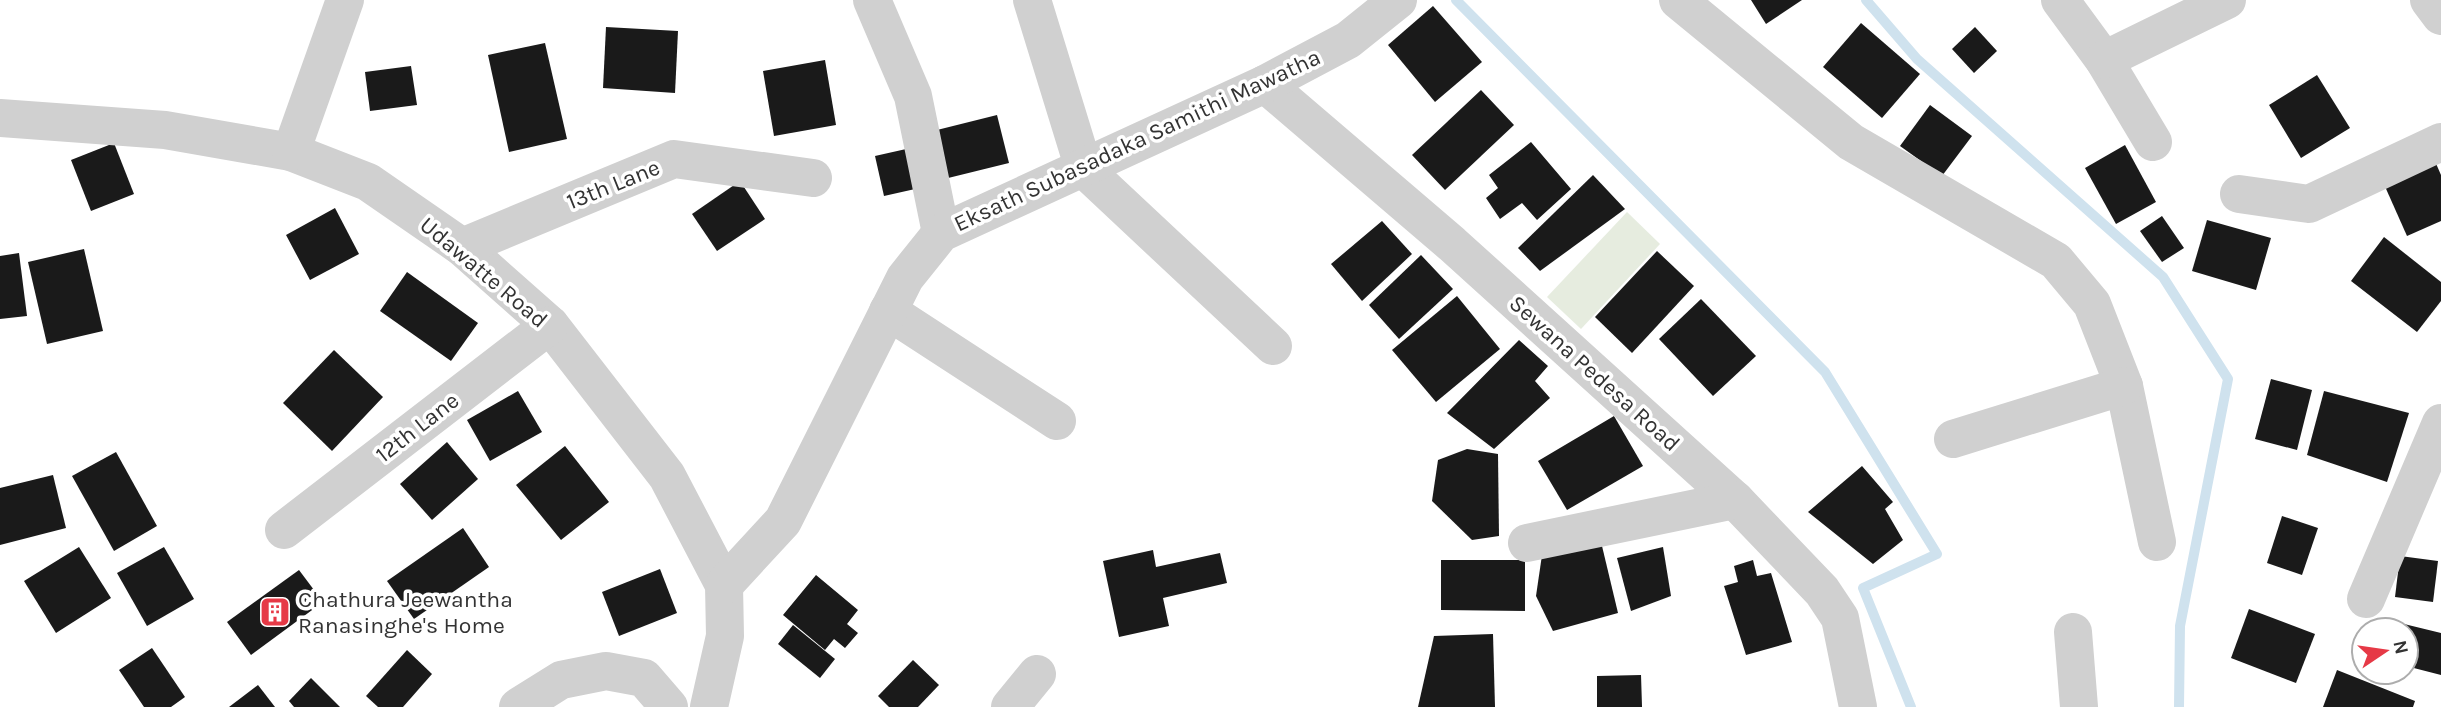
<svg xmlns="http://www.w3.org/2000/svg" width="2441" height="707" font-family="Karla,sans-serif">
<rect width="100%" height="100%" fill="#fff"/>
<!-- green -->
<polygon fill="#e6ecdf" points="1627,212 1660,244 1581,329 1547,297"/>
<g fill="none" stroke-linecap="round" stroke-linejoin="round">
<!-- stream -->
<g stroke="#cfe2ee" stroke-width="10">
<polyline points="1456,0 1825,372 1937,554 1863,588 1911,707"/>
<polyline points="1866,0 1917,59 2163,277 2228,379 2180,626 2179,707"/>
</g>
</g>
<!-- building -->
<g fill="#1a1a1a">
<polygon points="1751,0 1802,0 1766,24"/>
<polygon points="1433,6 1482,62 1435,102 1388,45"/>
<polygon points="1861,23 1920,74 1882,118 1823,67"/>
<polygon points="606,27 678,31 675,93 603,88"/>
<polygon points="1975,27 1997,51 1974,73 1952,49"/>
<polygon points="545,43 567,139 509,152 488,55"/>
<polygon points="825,60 836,125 774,136 763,71"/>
<polygon points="411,66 417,105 370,111 365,72"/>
<polygon points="2317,75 2350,128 2301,158 2269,105"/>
<polygon points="1481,90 1514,125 1445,190 1412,155"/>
<polygon points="1930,105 1972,136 1942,176 1900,146"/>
<polygon points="997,115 1009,163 940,180 929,132"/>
<polygon points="1531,142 1571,189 1537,220 1522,203 1500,219 1486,198 1498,188 1489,175"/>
<polygon points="114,143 134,194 91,211 71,160"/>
<polygon points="2125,145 2156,202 2116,224 2085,168"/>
<polygon points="915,147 924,187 884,196 875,156"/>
<polygon points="2434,159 2441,175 2441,221 2407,236 2383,182"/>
<polygon points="1593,175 1625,209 1540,271 1518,248"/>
<polygon points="740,181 765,219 717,251 692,214"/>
<polygon points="335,208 359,254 310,280 286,235"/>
<polygon points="2162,216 2184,248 2162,262 2140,231"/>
<polygon points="2207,220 2271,238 2256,290 2192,271"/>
<polygon points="1382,221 1412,254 1362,301 1331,264"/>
<polygon points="2384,237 2441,282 2441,301 2417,332 2351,281"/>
<polygon points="84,249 103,331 47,344 28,262"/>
<polygon points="1657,251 1694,286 1632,353 1595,317"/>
<polygon points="19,253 27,316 0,319 0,256"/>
<polygon points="1421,255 1453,289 1399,339 1369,305"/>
<polygon points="407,272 478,323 451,361 380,311"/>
<polygon points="1457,296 1500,349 1436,402 1392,350"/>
<polygon points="1701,299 1756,356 1713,396 1659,339"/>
<polygon points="1519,340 1548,366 1535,381 1550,398 1494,449 1447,413"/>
<polygon points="334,350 383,397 332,451 283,403"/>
<polygon points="2271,379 2312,390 2297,450 2255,439"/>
<polygon points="518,391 542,432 490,461 467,420"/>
<polygon points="2324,391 2409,413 2387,482 2307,455"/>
<polygon points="1614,416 1643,466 1567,510 1538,461"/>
<polygon points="447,442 478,479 432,520 400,484"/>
<polygon points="565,446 609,502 561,540 516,485"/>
<polygon points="1467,449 1498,454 1499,536 1472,540 1432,501 1438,460"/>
<polygon points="116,452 157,526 114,551 72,476"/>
<polygon points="1862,466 1893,502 1885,509 1903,540 1873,564 1808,512"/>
<polygon points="53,475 66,528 0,545 0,488"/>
<polygon points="2282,516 2318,528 2302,575 2267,563"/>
<polygon points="463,528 489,567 414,619 387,581"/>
<polygon points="1602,546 1618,613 1553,631 1536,596 1542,555"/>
<polygon points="79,547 111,598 56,633 24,581"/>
<polygon points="164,547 194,599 147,626 117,573"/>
<polygon points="1663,547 1671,596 1631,611 1617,558"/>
<polygon points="1153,550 1156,567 1220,553 1227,583 1163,598 1169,626 1119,637 1103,561"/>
<polygon points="2400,556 2438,561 2433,602 2395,597"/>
<polygon points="1441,560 1525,560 1525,611 1441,610"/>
<polygon points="1753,560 1757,576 1771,573 1792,642 1746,655 1724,586 1738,582 1734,566"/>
<polygon points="660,569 677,613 619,636 602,592"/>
<polygon points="299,570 323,602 251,655 227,622"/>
<polygon points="816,575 858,610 847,624 858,633 845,648 834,639 825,650 783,615"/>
<polygon points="2249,609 2315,634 2296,683 2231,658"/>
<polygon points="2400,623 2441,633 2441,675 2406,666 2406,630 2398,630"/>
<polygon points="793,625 835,659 820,678 778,644"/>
<polygon points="1493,634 1495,707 1418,707 1434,636"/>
<polygon points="152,648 185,697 171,707 144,707 119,670"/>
<polygon points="407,650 432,674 403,707 378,707 366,696"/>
<polygon points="913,660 939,685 918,707 889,707 878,696"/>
<polygon points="2337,670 2415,701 2413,707 2323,707"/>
<polygon points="1641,675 1642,707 1597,707 1597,676"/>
<polygon points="311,678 340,707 294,707 289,701"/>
<polygon points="258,685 275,707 229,707"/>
</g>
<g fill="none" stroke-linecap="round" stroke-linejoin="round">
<!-- minor -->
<g stroke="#d0d0d0" stroke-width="38">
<polyline points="872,0 913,96 941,233"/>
<polyline points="1032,0 1084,169 1273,346"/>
<polyline points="1678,0 1851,142 2056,261 2092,304 2124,386 2157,542"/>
<polyline points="2060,0 2104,60 2153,142"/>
<polyline points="2429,0 2441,16"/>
<polyline points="2104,60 2227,0"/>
<polyline points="1265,84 1452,244 1735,500 1822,591 1840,618 1858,707"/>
<polyline points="0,118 165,130 291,152 368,182 462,247 550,325 667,476 724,585 725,636 709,707"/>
<polyline points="291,152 345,0"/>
<polyline points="2239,194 2309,204 2441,142"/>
<polyline points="462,247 674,159 813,178"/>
<polyline points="888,311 1057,421"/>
<polyline points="1953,439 2124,386"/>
<polyline points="284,530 550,325"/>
<polyline points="1527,543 1735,500"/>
<polyline points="724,585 783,521 905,278 941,233 1265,84 1348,40 1398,0"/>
<polyline points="2366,599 2441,423"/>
<polyline points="2073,632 2079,707"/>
<polyline points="518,707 561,680 606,671 644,678 669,707"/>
<polyline points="1010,707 1037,674"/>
</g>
</g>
<!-- icons -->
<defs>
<g id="building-square" transform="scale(1.575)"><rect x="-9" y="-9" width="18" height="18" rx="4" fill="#e63946" stroke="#fff"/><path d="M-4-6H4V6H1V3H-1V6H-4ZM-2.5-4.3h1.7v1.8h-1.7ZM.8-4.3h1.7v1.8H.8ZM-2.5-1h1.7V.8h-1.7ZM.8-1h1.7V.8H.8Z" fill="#fff"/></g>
</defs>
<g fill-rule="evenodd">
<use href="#building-square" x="275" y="612"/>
</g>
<g text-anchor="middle" stroke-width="7" stroke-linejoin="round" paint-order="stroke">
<!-- street labels -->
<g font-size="23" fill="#333" stroke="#fff">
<text transform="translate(1137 140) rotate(-25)" y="8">Eksath Subasadaka Samithi Mawatha</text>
<text transform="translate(613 184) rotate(-22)" y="8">13th Lane</text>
<text transform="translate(484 272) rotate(40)" y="8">Udawatte Road</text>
<text transform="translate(1595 373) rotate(42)" y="8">Sewana Pedesa Road</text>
<text transform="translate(417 427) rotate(-38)" y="8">12th Lane</text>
</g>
<!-- poi labels -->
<g font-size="23" fill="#333" stroke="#fff" text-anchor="start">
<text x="298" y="607">Chathura Jeewantha<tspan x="298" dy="26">Ranasinghe's Home</tspan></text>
</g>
</g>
<!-- north arrow -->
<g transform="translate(2385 651) rotate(77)"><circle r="33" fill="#ffffff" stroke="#adadad" stroke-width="2"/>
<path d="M0-5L12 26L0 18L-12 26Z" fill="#e63946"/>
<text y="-10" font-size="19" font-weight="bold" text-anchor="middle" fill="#333333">N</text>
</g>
</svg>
